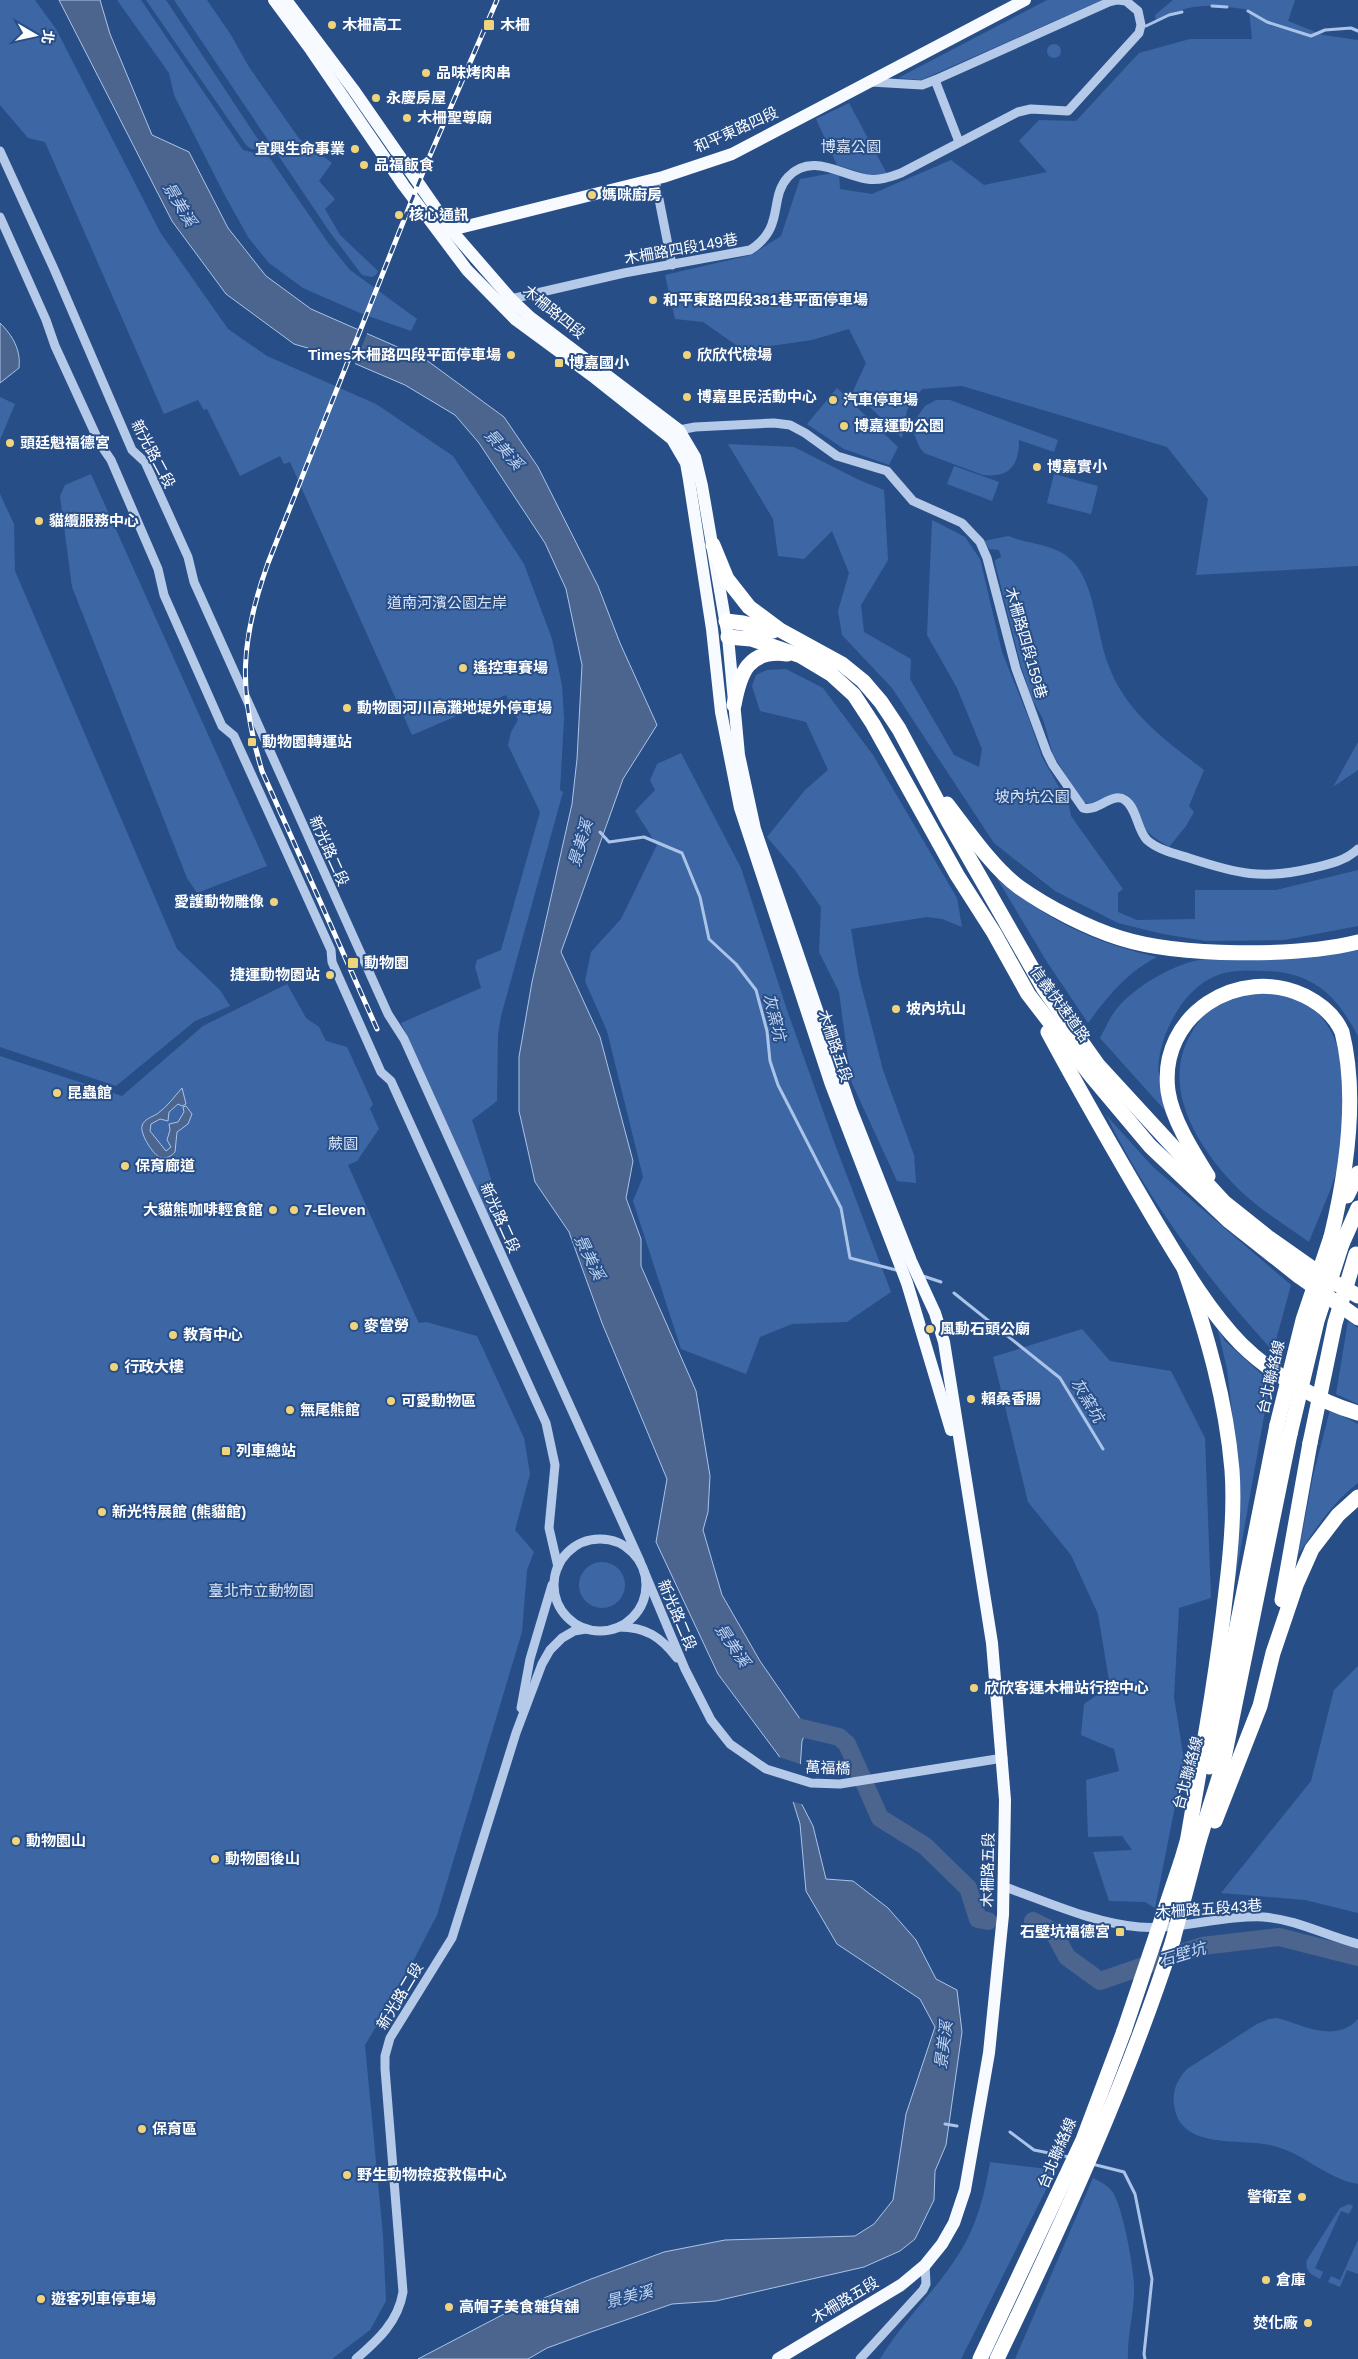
<svg xmlns="http://www.w3.org/2000/svg" width="1358" height="2359" font-family="Helvetica,'Noto Sans TC',sans-serif">
<rect width="100%" height="100%" fill="#284e88"/>
<!-- green -->
<g fill="#3d67a4">
<polygon points="0,0 35,0 56,29 160,232 228,329 267,356 376,404 453,456 524,564 552,639 562,685 564,719 560,790 563,792 501,1016 498,1035 497,1101 472,1120 493,1185 490,1218 401,1023 481,988 475,967 477,960 501,950 540,812 508,745 511,732 518,720 506,695 412,735 290,462 284,464 280,456 240,476 207,409 204,410 198,400 164,414 45,142 28,138 0,105"/>
<polygon points="117,0 141,0 243,150 269,157 329,244 350,270 417,319 411,331 360,313 303,288 269,263 248,237 223,192 174,95 169,73"/>
<polygon points="146,0 166,0 263,147 262,149 251,149 246,145"/>
<polygon points="174,0 207,0 231,35 249,67 298,137 311,151 319,153 332,163 319,181 335,199 325,209 340,235 378,271 377,274 372,277 362,275 329,231"/>
<polygon points="1047,0 1102,0 921,80 898,78"/>
<path d="M1173,0H1295L1288,21L1323,35L1358,40V566L1196,575L1208,499L1167,447L962,386L922,389L907,410L902,438L853,391L866,363L849,329L812,340L743,350L703,322L675,319L665,275L751,255L781,236L800,179L839,172L840,189L872,194L951,160L984,185L1047,172L1019,141L1039,120L1076,121L1139,53L1190,39H1252L1249,10C1210,4 1192,2 1156,21L1155,15Z"/>
<circle cx="1054" cy="51" r="7"/>
<polygon points="849,103 887,174 869,175 837,165 816,119"/>
<polygon points="837,388 898,447 889,465 844,449 807,424"/>
<polygon points="0,397 15,404 0,440"/>
<path d="M936,400H950L1058,440L1054,452L1019,440C1019,465 1010,478 983,475L924,453L920,448L914,434L915,420L925,406Z"/>
<polygon points="728,444 794,447 859,480 884,490 888,560 861,605 864,632 911,659 910,679 954,755 979,767 982,749 957,688 927,635 932,520 965,537 980,559 1002,652 1029,719 1042,757 1069,805 1071,816 1123,889 1118,893 1118,912 1137,920 1195,919 1195,890 1276,890 1358,870 1358,926 1284,940 1206,941 1163,934 1118,923 1055,891 994,843 892,688 842,635 838,611 849,573 832,531 804,559 778,556 773,519"/>
<polygon points="954,466 999,482 992,501 947,484"/>
<polygon points="91,474 267,866 197,893 187,878 72,587 60,496 65,485"/>
<polygon points="1054,474 1098,486 1091,514 1047,503"/>
<polygon points="0,494 14,524 15,571 177,949 220,990 230,1006 195,1021 116,1086 0,1047"/>
<path d="M1008,536C1027,544 1053,544 1069,558C1095,579 1096,633 1108,664C1125,712 1165,740 1204,770L1189,806L1194,812L1186,826L1169,847C1160,841 1150,836 1144,827C1139,820 1138,810 1133,802C1124,785 1103,799 1091,805L1082,801L1053,755L1043,719L1031,697L1021,666L995,563V560L1001,557L999,550L989,549L984,541Z"/>
<polygon points="786,669 823,688 873,755 957,898 962,927 942,919 927,917 851,929 859,977 883,1070 914,1155 916,1183 897,1181 851,1081 839,992 819,952 821,907 794,869 767,837 805,790 828,770 806,722 760,711 752,686 756,675 767,670"/>
<polygon points="1358,742 1358,770 1333,787"/>
<polygon points="681,753 741,868 787,1010 833,1139 891,1292 847,1322 792,1324 760,1337 746,1374 681,1349 633,1201 643,1177 607,1031 585,981 591,952 621,919 657,845 635,811 655,790 650,780 657,764"/>
<path d="M995,875C1008,885 1020,897 1034,906C1072,932 1113,947 1157,957C1127,972 1108,996 1088,1023L1047,962Z"/>
<path d="M1358,950V1036C1349,1020 1341,1006 1327,993C1309,977 1287,971 1264,971C1249,970 1232,970 1218,975C1185,987 1164,1027 1159,1059C1156,1076 1165,1099 1169,1115L1100,1038C1105,1029 1109,1019 1115,1011C1133,987 1176,962 1206,959C1222,957 1239,958 1255,958C1290,958 1324,956 1358,950Z"/>
<polygon points="287,984 306,1018 319,1027 326,1041 347,1047 373,1104 370,1109 379,1129 357,1161 348,1165 415,1315 419,1323 426,1322 477,1336 524,1438 530,1474 515,1530 534,1552 527,1570 522,1632 437,1915 397,1992 365,2045 383,2236 386,2301 370,2330 332,2359 0,2359 0,1056 122,1096 203,1026"/>
<path d="M1272,992C1286,996 1299,1000 1311,1008C1346,1032 1349,1098 1344,1137C1340,1173 1322,1209 1309,1242C1282,1223 1251,1204 1229,1179C1193,1139 1161,1083 1192,1032C1200,1018 1211,1005 1227,999C1241,994 1258,994 1272,992Z"/>
<path d="M1106,1115L1153,1167L1291,1285L1273,1351C1208,1280 1149,1202 1106,1115Z"/>
<polygon points="1348,1321 1358,1328 1358,1404 1336,1394"/>
<polygon points="1217,1326 1225,1341 1270,1382 1233,1592 1239,1472 1227,1369"/>
<polygon points="1082,1329 1110,1361 1171,1371 1205,1438 1211,1598 1179,1608 1174,1697 1184,1760 1155,1908 1145,1902 1109,1901 1093,1852 1132,1850 1122,1836 1088,1837 1086,1780 1119,1771 1114,1749 1081,1735 1084,1704 1110,1686 1098,1614 1071,1555 1028,1502 993,1357"/>
<path d="M1330,1410L1358,1424V1483C1332,1503 1316,1528 1298,1555L1313,1476Z"/>
<circle cx="602" cy="1585" r="23"/>
<polygon points="1358,1666 1358,1913 1305,1900 1221,1893 1311,1781 1334,1690"/>
<path d="M1277,2018C1304,2025 1335,2044 1358,2019V2184C1327,2179 1305,2154 1274,2146C1242,2137 1179,2152 1174,2104C1172,2090 1178,2079 1187,2069L1257,2024L1269,2019Z"/>
<path d="M990,2162L1056,2170L961,2359H880C903,2320 937,2290 960,2252C977,2225 985,2193 990,2162Z"/>
<path d="M1093,2178C1101,2182 1107,2185 1112,2191C1122,2204 1134,2268 1134,2286C1135,2310 1127,2334 1128,2359H1015Z"/>
<path d="M1349,2204L1353,2206L1349,2214L1341,2211L1315,2268L1323,2272L1320,2279C1312,2275 1304,2271 1307,2260L1340,2208Z"/>
<polygon points="1358,2240 1358,2274 1347,2270 1340,2287 1328,2282 1331,2276 1340,2280"/>
</g>
<!-- water -->
<g fill="#4b658f" stroke="#aac4e9">
<polygon points="59,0 100,0 110,34 152,135 189,152 228,228 266,276 311,309 425,359 504,417 538,467 598,586 620,643 657,725 623,779 561,952 600,1037 633,1161 626,1198 641,1239 641,1266 696,1391 710,1476 708,1512 703,1530 722,1595 760,1661 807,1729 802,1741 798,1797 813,1826 826,1879 853,1881 888,1908 916,1940 936,1979 957,1990 962,2032 946,2145 935,2171 934,2200 915,2239 900,2251 864,2267 716,2301 672,2304 591,2332 547,2348 528,2359 418,2359 502,2315 591,2279 664,2252 725,2240 855,2236 874,2224 893,2200 906,2114 935,2027 920,1999 837,1944 806,1891 800,1824 779,1756 718,1674 656,1542 667,1479 602,1323 569,1232 535,1182 519,1111 519,1057 532,982 572,804 577,759 582,665 566,589 545,543 479,443 455,415 405,385 342,358 294,344 226,294 172,221"/>
<path d="M0,323C13,336 21,350 19,368L0,383Z"/>
<path d="M182,1088L186,1104L182,1106L178,1104L169,1112L168,1121L160,1119L151,1124L150,1131L166,1151L171,1147L167,1140L170,1130L169,1124L178,1122L184,1112L183,1107L186,1106L192,1114L188,1124L177,1132L175,1152C171,1156 167,1159 161,1158C153,1155 140,1134 142,1126C144,1119 152,1117 157,1114C167,1107 174,1097 182,1088Z"/>
</g>
<!-- pier -->
<g fill="#284e88">
<polygon points="359,327 368,331 354,366 345,362"/>
<polygon points="776,1756 803,1765 801,1796 805,1805 790,1801"/>
</g>
<g fill="none" stroke-linecap="round" stroke-linejoin="round">
<!-- stream -->
<g stroke="#aac4e9" stroke-width="3">
<polyline points="1212,6 1227,7"/>
<polyline points="1248,11 1267,22 1311,36 1325,30 1351,28 1358,31"/>
<polyline points="1146,26 1169,15 1182,12"/>
<polyline points="600,832 609,842 644,837 682,853 700,897 709,939 736,964 756,990 767,1031 770,1061 778,1085 841,1208 850,1258 896,1270"/>
<polyline points="923,1276 941,1282"/>
<polyline points="954,1293 1060,1378 1103,1449"/>
<polyline points="945,2124 957,2126"/>
<polyline points="1010,2132 1034,2150 1069,2157"/>
<polyline points="1092,2164 1124,2172 1135,2194 1152,2279 1144,2354 1145,2359"/>
</g>
<!-- river -->
<g stroke="#4b658f" stroke-width="18">
<polyline points="789,1725 839,1737 847,1744 880,1818 925,1846 968,1888 978,1919 988,1921"/>
<polyline points="1033,1921 1053,1931 1067,1957 1100,1981 1202,1946 1279,1937 1358,1957"/>
</g>
<!-- minor -->
<g stroke="#b5cae8" stroke-width="9">
<polyline points="935,80 1109,2 1117,0"/>
<polyline points="871,82 922,85 935,80 959,142"/>
<polyline points="0,151 54,269 132,450 145,462 188,557 194,582 388,1014 404,1039 640,1561"/>
<polyline points="655,179 672,265"/>
<polyline points="0,217 46,320 55,346 100,444 111,460 158,569 164,595 222,726 234,736 331,950 332,962 381,1072 391,1081 546,1423 555,1465 549,1528 558,1567"/>
<path d="M508,302L511,299L624,273L750,250C786,227 768,199 788,177C811,152 841,175 867,179C879,181 890,177 901,173L1018,112L1031,109L1068,111L1139,33L1141,25L1138,11L1126,1L1118,0"/>
<path d="M677,433L679,430L695,427L774,423L790,425L805,433L837,456L887,471L913,501L962,523L980,542L987,558L1016,669L1047,753L1053,765L1083,808C1097,813 1112,791 1125,800C1137,808 1137,830 1147,840C1158,850 1176,854 1189,858C1238,874 1262,880 1313,868C1330,864 1345,861 1358,849"/>
<circle cx="600" cy="1585" r="46"/>
<polyline points="644,1571 685,1669 711,1720 730,1744 766,1769 811,1783 840,1784 1003,1758"/>
<path d="M619,1627C646,1627 661,1637 677,1658"/>
<polyline points="521,1708 530,1659 552,1585"/>
<path d="M1005,1887C1048,1902 1093,1923 1139,1927C1181,1930 1222,1915 1263,1917C1295,1919 1327,1936 1358,1944"/>
<path d="M356,2359C378,2340 398,2322 403,2292L385,2069V2056L390,2038L452,1938L516,1733L542,1664L550,1650L562,1638L574,1631L586,1629"/>
<polyline points="860,2359 923,2290 926,2284 925,2265"/>
</g>
<!-- major -->
<g stroke="#f7fafe" stroke-width="12">
<polyline points="274,0 311,50 404,186 467,270 516,320 595,378 672,439 686,463 689,480 712,629 721,712 740,808 830,1082 907,1283 951,1430"/>
<polyline points="286,0 353,89 451,230 511,299 530,317 679,430 695,457 702,486 728,637 739,755 755,829 851,1109 911,1261 935,1313 944,1342 992,1643 1005,1800 1003,1915 989,2053 965,2190 954,2223 942,2244 925,2265 901,2285 778,2359"/>
<polyline points="445,234 451,230 663,177 732,154 1025,0"/>
</g>
<!-- highway -->
<g stroke="#fff" stroke-width="15">
<polyline points="713,545 727,579 749,607 780,630 842,664 863,681 881,702 899,729 948,821 1044,989 1098,1065 1224,1202 1269,1238 1323,1276 1358,1296"/>
<polyline points="726,621 743,623 773,631"/>
<polyline points="728,637 751,639 801,656 831,674 854,695 873,724 957,875 994,933 1028,994 1092,1077 1150,1146 1228,1220 1300,1277 1358,1318"/>
<path d="M734,705C740,673 748,649 787,654"/>
<path d="M947,804C967,830 993,868 1019,887C1047,907 1088,928 1120,938C1180,957 1297,957 1358,942"/>
<path d="M1048,1032C1082,1095 1117,1156 1153,1217C1179,1260 1206,1308 1241,1344C1270,1373 1319,1402 1358,1413"/>
<path d="M1208,1176C1193,1152 1172,1119 1168,1091C1158,1015 1239,964 1305,996C1321,1004 1335,1016 1342,1032C1358,1095 1346,1175 1331,1237"/>
<polyline points="1347,1196 1358,1173"/>
<polyline points="1342,1244 1358,1208"/>
<path d="M1184,1268C1207,1334 1226,1400 1232,1470C1235,1510 1231,1551 1226,1591C1217,1673 1202,1755 1188,1837"/>
<polyline points="1282,1600 1310,1443"/>
<polyline points="1209,1767 1277,1425"/>
<polyline points="1215,1821 1260,1706 1273,1653 1296,1585 1312,1549 1338,1515 1358,1497"/>
<polyline points="1199,1841 1222,1768 1290,1434"/>
<polyline points="1181,1862 1191,1828"/>
<polyline points="980,2359 1083,2140 1124,2031"/>
<path d="M997,2359C1063,2222 1126,2085 1173,1940"/>
</g>
<!-- rail casing -->
<g stroke="#fff" stroke-width="5">
<path id="rail" d="M377,1029L262,771C238,691 240,641 268,563L425,167L497,0"/>
</g>
<!-- rail -->
<use href="#rail" stroke="#284e88" stroke-width="3" stroke-dasharray="9" stroke-linecap="butt"/>
<!-- highway-bridge -->
<g stroke="#fff" stroke-width="15">
<polyline points="1277,1425 1303,1320 1331,1237"/>
<polyline points="1290,1434 1317,1321 1342,1244"/>
<polyline points="1310,1443 1335,1323 1356,1254"/>
<polyline points="1173,1940 1199,1841"/>
<polyline points="1124,2031 1181,1862"/>
</g>
</g>
<!-- markers -->
<g fill="#f0d47c" stroke="#284e88" stroke-width="2">
<circle cx="332" cy="25" r="5"/>
<rect x="483" y="19" width="12" height="12" rx="2.5"/>
<circle cx="426" cy="73" r="5"/>
<circle cx="376" cy="98" r="5"/>
<circle cx="407" cy="118" r="5"/>
<circle cx="355" cy="149" r="5"/>
<circle cx="364" cy="165" r="5"/>
<circle cx="592" cy="195" r="5"/>
<circle cx="399" cy="215" r="5"/>
<circle cx="653" cy="300" r="5"/>
<circle cx="511" cy="355" r="5"/>
<circle cx="687" cy="355" r="5"/>
<rect x="554" y="358" width="10" height="10" rx="2.5"/>
<circle cx="687" cy="397" r="5"/>
<circle cx="833" cy="400" r="5"/>
<circle cx="844" cy="426" r="5"/>
<circle cx="10" cy="443" r="5"/>
<circle cx="1037" cy="467" r="5"/>
<circle cx="39" cy="521" r="5"/>
<circle cx="463" cy="668" r="5"/>
<circle cx="347" cy="708" r="5"/>
<rect x="247" y="737" width="10" height="10" rx="2.5"/>
<circle cx="274" cy="902" r="5"/>
<rect x="347" y="957" width="12" height="12" rx="2.5"/>
<circle cx="330" cy="975" r="5"/>
<circle cx="896" cy="1009" r="5"/>
<circle cx="57" cy="1093" r="5"/>
<circle cx="125" cy="1166" r="5"/>
<circle cx="273" cy="1210" r="5"/>
<circle cx="294" cy="1210" r="5"/>
<circle cx="354" cy="1326" r="5"/>
<circle cx="930" cy="1329" r="5"/>
<circle cx="173" cy="1335" r="5"/>
<circle cx="114" cy="1367" r="5"/>
<circle cx="971" cy="1399" r="5"/>
<circle cx="391" cy="1401" r="5"/>
<circle cx="290" cy="1410" r="5"/>
<rect x="221" y="1446" width="10" height="10" rx="2.5"/>
<circle cx="102" cy="1512" r="5"/>
<circle cx="974" cy="1688" r="5"/>
<circle cx="16" cy="1841" r="5"/>
<circle cx="215" cy="1859" r="5"/>
<rect x="1115" y="1927" width="10" height="10" rx="2.5"/>
<circle cx="142" cy="2129" r="5"/>
<circle cx="347" cy="2175" r="5"/>
<circle cx="1302" cy="2197" r="5"/>
<circle cx="1266" cy="2280" r="5"/>
<circle cx="41" cy="2299" r="5"/>
<circle cx="449" cy="2307" r="5"/>
<circle cx="1308" cy="2323" r="5"/>
</g>
<g text-anchor="middle" stroke-width="4" stroke-linejoin="round" paint-order="stroke">
<!-- poi labels -->
<g font-size="15" font-weight="bold" fill="#fff" stroke="#284e88" text-anchor="start">
<text x="342" y="30">木柵高工</text>
<text x="500" y="30">木柵</text>
<text x="436" y="78">品味烤肉串</text>
<text x="386" y="103">永慶房屋</text>
<text x="417" y="123">木柵聖尊廟</text>
<text x="345" y="154" text-anchor="end">宜興生命事業</text>
<text x="374" y="170">品福飯食</text>
<text x="602" y="200">媽咪廚房</text>
<text x="409" y="220">核心通訊</text>
<text x="663" y="305">和平東路四段381巷平面停車場</text>
<text x="501" y="360" text-anchor="end">Times木柵路四段平面停車場</text>
<text x="697" y="360">欣欣代檢場</text>
<text x="569" y="368">博嘉國小</text>
<text x="697" y="402">博嘉里民活動中心</text>
<text x="843" y="405">汽車停車場</text>
<text x="854" y="431">博嘉運動公園</text>
<text x="20" y="448">頭廷魁福德宮</text>
<text x="1047" y="472">博嘉實小</text>
<text x="49" y="526">貓纜服務中心</text>
<text x="473" y="673">遙控車賽場</text>
<text x="357" y="713">動物園河川高灘地堤外停車場</text>
<text x="262" y="747">動物園轉運站</text>
<text x="264" y="907" text-anchor="end">愛護動物雕像</text>
<text x="364" y="968">動物園</text>
<text x="320" y="980" text-anchor="end">捷運動物園站</text>
<text x="906" y="1014">坡內坑山</text>
<text x="67" y="1098">昆蟲館</text>
<text x="135" y="1171">保育廊道</text>
<text x="263" y="1215" text-anchor="end">大貓熊咖啡輕食館</text>
<text x="304" y="1215">7-Eleven</text>
<text x="364" y="1331">麥當勞</text>
<text x="940" y="1334">風動石頭公廟</text>
<text x="183" y="1340">教育中心</text>
<text x="124" y="1372">行政大樓</text>
<text x="981" y="1404">賴桑香腸</text>
<text x="401" y="1406">可愛動物區</text>
<text x="300" y="1415">無尾熊館</text>
<text x="236" y="1456">列車總站</text>
<text x="112" y="1517">新光特展館 (熊貓館)</text>
<text x="984" y="1693">欣欣客運木柵站行控中心</text>
<text x="26" y="1846">動物園山</text>
<text x="225" y="1864">動物園後山</text>
<text x="1110" y="1937" text-anchor="end">石壁坑福德宮</text>
<text x="152" y="2134">保育區</text>
<text x="357" y="2180">野生動物檢疫救傷中心</text>
<text x="1292" y="2202" text-anchor="end">警衛室</text>
<text x="1276" y="2285">倉庫</text>
<text x="51" y="2304">遊客列車停車場</text>
<text x="459" y="2312">高帽子美食雜貨舖</text>
<text x="1298" y="2328" text-anchor="end">焚化廠</text>
</g>
<!-- street labels -->
<g font-size="15" fill="#fff" stroke="#284e88">
<text transform="translate(736 130) rotate(-24)" y="5">和平東路四段</text>
<text transform="translate(681 249) rotate(-10)" y="5">木柵路四段149巷</text>
<text transform="translate(554 312) rotate(39)" y="5">木柵路四段</text>
<text transform="translate(153 454) rotate(62)" y="5">新光路二段</text>
<text transform="translate(1026 643) rotate(74)" y="5">木柵路四段159巷</text>
<text transform="translate(329 851) rotate(66)" y="5">新光路二段</text>
<text transform="translate(1060 1004) rotate(54)" y="5">信義快速道路</text>
<text transform="translate(835 1046) rotate(71)" y="5">木柵路五段</text>
<text transform="translate(500 1218) rotate(66)" y="5">新光路二段</text>
<text transform="translate(1271 1377) rotate(-77)" y="5">台北聯絡線</text>
<text transform="translate(677 1615) rotate(67)" y="5">新光路二段</text>
<text transform="translate(828 1768) rotate(2)" y="5">萬福橋</text>
<text transform="translate(1188 1773) rotate(-75)" y="5">台北聯絡線</text>
<text transform="translate(988 1870) rotate(-89)" y="5">木柵路五段</text>
<text transform="translate(1209 1909) rotate(-4)" y="5">木柵路五段43巷</text>
<text transform="translate(400 1996) rotate(-59)" y="5">新光路二段</text>
<text transform="translate(1057 2153) rotate(-67)" y="5">台北聯絡線</text>
<text transform="translate(845 2300) rotate(-31)" y="5">木柵路五段</text>
</g>
<!-- park labels -->
<g font-size="15" fill="#d9e5f7" stroke="#284e88">
<text x="851" y="152">博嘉公園</text>
<text x="447" y="608">道南河濱公園左岸</text>
<text x="1032" y="802">坡內坑公園</text>
<text x="343" y="1149">蕨園</text>
<text x="261" y="1596">臺北市立動物園</text>
</g>
<!-- water labels -->
<g font-size="16" font-style="italic" fill="#c1d4f0" stroke="#284e88">
<text transform="translate(180 204) rotate(59)" y="6">景美溪</text>
<text transform="translate(504 449) rotate(48)" y="6">景美溪</text>
<text transform="translate(580 843) rotate(-73)" y="6">景美溪</text>
<text transform="translate(775 1017) rotate(76)" y="6">灰窯坑</text>
<text transform="translate(590 1257) rotate(64)" y="6">景美溪</text>
<text transform="translate(1088 1400) rotate(59)" y="6">灰窯坑</text>
<text transform="translate(733 1645) rotate(56)" y="6">景美溪</text>
<text transform="translate(1182 1954) rotate(-17)" y="6">石壁坑</text>
<text transform="translate(943 2045) rotate(-83)" y="6">景美溪</text>
<text transform="translate(629 2296) rotate(-14)" y="6">景美溪</text>
</g>
</g>
<!-- north arrow -->
<g transform="translate(35 35) rotate(99)" stroke="#284e88" stroke-width="4" paint-order="stroke">
<path d="M0-4L9 19L0 12L-9 19Z" fill="#ffffff"/>
<text y="-8" font-size="14" font-weight="bold" text-anchor="middle" fill="#ffffff">北</text>
</g>
</svg>
